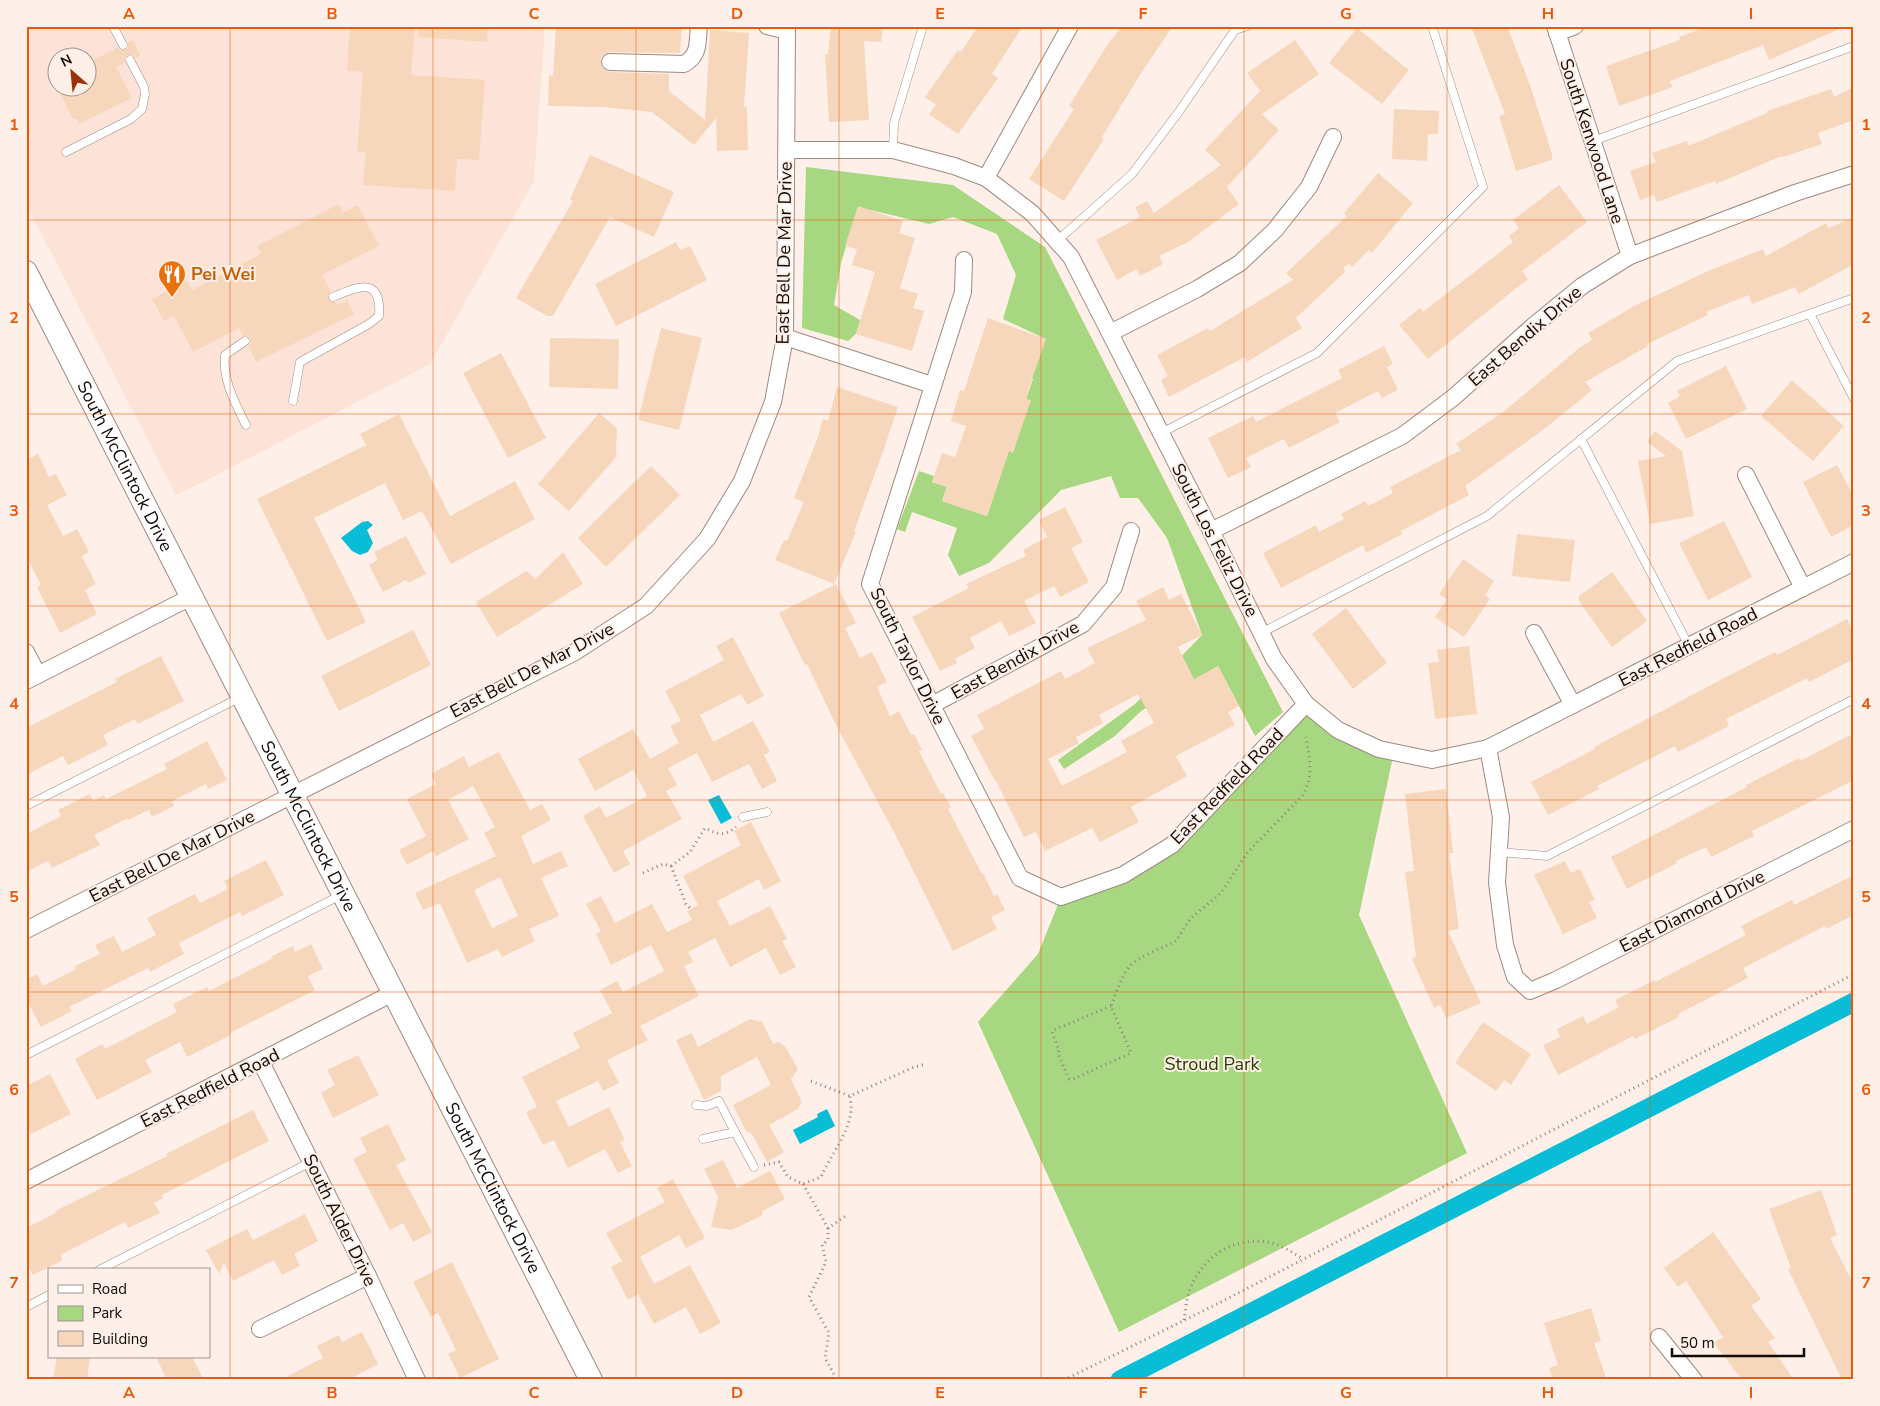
<svg xmlns="http://www.w3.org/2000/svg" width="1880" height="1406" font-family="'Nunito Sans',sans-serif">
<rect width="100%" height="100%" fill="#feefe8"/>
<!-- built -->
<path fill="#fde3d7" fill-rule="evenodd" d="M26,26H545L534,181L430,364L209,479L176,495L26,204ZM58,58H88V88H58Z"/>
<!-- green -->
<g fill="#a7d780">
<polygon points="806,167 953,185 1045,247 1283,712 1255,736 1218,666 1141,711 1115,736 1064,769 1058,760 1135,704 1202,635 1167,538 1138,498 1120,498 1111,476 1061,490 989,563 959,576 948,555 957,528 912,512 905,532 897,529 919,471 934,476 932,482 947,487 942,501 987,516 1033,379 1023,376 1046,339 1003,319 1016,275 997,234 953,217 929,224 858,207 841,263 834,305 860,320 856,334 848,341 802,328"/>
<polygon points="1306,704 1394,752 1359,915 1467,1153 1119,1332 978,1022 1038,954 1061,897 1172,845"/>
</g>
<!-- water -->
<g fill="#09bdd6">
<polygon points="368,521 373,525 367,530 373,543 368,552 360,555 352,551 341,538 362,522"/>
<polygon points="719,795 732,818 721,824 708,800"/>
<polygon points="827,1109 835,1126 800,1144 793,1130 818,1117 817,1114"/>
</g>
<g fill="none" stroke-linecap="round" stroke-linejoin="round">
<!-- canal -->
<polyline stroke="#09bdd6" stroke-width="19" points="1120,1380 1854,1002"/>
</g>
<!-- building -->
<g fill="#f7d7bc" fill-rule="evenodd">
<polygon points="350,26 415,26 411,75 485,80 479,160 457,159 455,191 363,185 366,152 357,152 363,72 347,71"/>
<polygon points="418,26 488,26 487,42 418,37"/>
<polygon points="556,26 682,26 680,53 610,52 605,54 601,57 601,66 604,70 610,72 669,74 669,91 705,120 710,30 749,33 744,107 747,107 748,150 717,151 716,118 694,145 652,112 603,107 548,106 549,75 553,76"/>
<polygon points="831,26 883,26 881,42 864,41 869,120 829,122 825,54 828,54"/>
<polygon points="978,26 1023,26 992,74 998,78 958,134 929,114 936,105 925,97 958,50 961,52"/>
<polygon points="1122,26 1173,26 1143,70 1102,137 1104,139 1064,201 1029,179 1074,109 1069,106 1106,47"/>
<polygon points="1471,26 1507,26 1530,85 1552,154 1552,160 1516,171 1499,116 1505,114"/>
<polygon points="1708,26 1846,26 1769,60 1763,45 1670,81 1673,87 1619,106 1606,66 1680,40 1679,37"/>
<polygon points="1357,28 1409,70 1382,104 1329,63"/>
<polygon points="133,40 140,55 135,58 133,55 128,55 125,57 125,63 116,67 132,98 79,124 76,118 73,119 57,88 88,88 88,63 118,47 120,50 125,50 128,48 128,42"/>
<polygon points="1295,40 1319,74 1262,114 1279,130 1227,187 1239,204 1188,242 1159,256 1163,264 1140,276 1137,269 1117,280 1096,240 1140,217 1135,207 1147,201 1154,213 1221,165 1205,150 1260,91 1247,73"/>
<polygon points="1854,87 1854,120 1818,133 1822,144 1783,157 1782,156 1716,184 1715,181 1657,202 1654,195 1640,200 1630,171 1656,162 1652,153 1687,141 1688,146 1767,113 1767,111 1831,89 1834,97"/>
<polygon points="1394,109 1439,111 1438,134 1428,134 1427,161 1392,159"/>
<polygon points="590,155 674,192 654,237 610,217 553,316 547,316 516,298 573,201 570,199"/>
<polygon points="1378,173 1413,203 1372,253 1369,250 1352,267 1349,264 1343,268 1345,272 1296,318 1302,328 1247,362 1245,357 1169,397 1161,380 1168,376 1157,355 1208,328 1210,331 1293,280 1286,273 1347,216 1344,213"/>
<polygon points="1559,185 1587,222 1522,271 1528,279 1428,359 1399,325 1420,308 1423,312 1513,242 1509,236 1519,228 1513,220"/>
<polygon points="339,204 343,213 358,205 379,246 322,275 331,292 328,296 329,301 336,302 337,305 347,300 354,314 256,362 248,346 250,343 250,338 247,336 243,336 239,328 193,352 174,316 164,321 152,299 187,281 192,290 261,254 257,246"/>
<polygon points="858,206 903,221 899,233 915,238 900,288 918,294 913,308 924,311 912,351 856,334 875,272 852,265 857,249 845,246"/>
<polygon points="1854,217 1854,264 1799,294 1795,287 1752,304 1749,295 1706,312 1708,315 1647,344 1648,346 1585,382 1592,390 1543,430 1465,486 1469,495 1401,531 1402,534 1366,553 1363,545 1281,588 1263,553 1316,525 1319,532 1344,519 1341,514 1365,501 1368,506 1393,493 1390,487 1461,450 1456,444 1506,410 1579,348 1592,340 1588,333 1636,305 1708,271 1763,249 1766,256 1826,223 1829,228"/>
<polygon points="676,242 680,250 690,246 707,280 616,326 595,284"/>
<polygon points="988,318 1046,339 1032,379 1026,399 1031,400 1013,453 1009,451 987,516 942,501 947,487 932,482 942,453 955,457 966,426 951,421 960,390 964,391"/>
<polygon points="661,328 702,338 679,430 638,420"/>
<polygon points="550,338 619,339 618,389 549,387"/>
<polygon points="1384,346 1393,364 1387,367 1398,390 1382,398 1378,391 1335,413 1340,422 1289,448 1284,439 1246,458 1251,467 1228,478 1208,438 1253,416 1256,422 1342,378 1338,370"/>
<polygon points="501,353 546,438 508,458 463,373"/>
<polygon points="1726,366 1747,409 1686,439 1668,403 1680,396 1677,391"/>
<polygon points="1792,380 1844,426 1813,461 1761,416"/>
<polygon points="837,387 898,407 885,446 854,531 856,532 834,584 775,560 784,540 787,541 804,502 794,498 818,437 823,419 828,421"/>
<polygon points="599,413 617,428 616,457 569,511 538,484"/>
<polygon points="399,414 450,516 515,481 535,519 451,564 422,511 403,520 385,483 314,518 366,622 327,641 257,499 366,445 360,434"/>
<polygon points="1655,431 1682,451 1694,516 1650,524 1638,461 1666,456 1647,442"/>
<polygon points="38,454 49,477 56,474 67,495 47,505 63,536 77,529 89,552 82,556 96,584 85,590 97,614 60,633 37,587 41,585 26,556 26,460"/>
<polygon points="1837,465 1854,497 1854,525 1831,537 1803,482"/>
<polygon points="651,466 680,495 606,567 578,538"/>
<polygon points="1065,507 1083,542 1071,548 1089,582 1060,597 1054,586 1024,601 1036,623 1009,636 1001,621 970,638 975,648 955,659 957,663 940,671 912,617 969,588 966,584 1026,556 1023,550 1047,537 1039,520"/>
<polygon points="1724,521 1752,577 1708,600 1679,543"/>
<polygon points="1517,534 1575,540 1570,582 1512,576"/>
<polygon points="406,536 426,574 408,583 406,580 383,592 369,565 378,560 374,552"/>
<polygon points="563,552 583,584 497,637 476,602 526,571 535,579"/>
<polygon points="1463,559 1494,581 1485,595 1490,599 1464,637 1435,617 1447,600 1439,594"/>
<polygon points="1612,572 1647,621 1612,647 1579,601 1579,596"/>
<polygon points="836,584 856,623 845,628 860,658 872,652 887,682 877,687 890,716 899,711 911,735 914,734 922,750 919,751 941,794 943,793 951,807 948,809 982,874 983,873 994,896 997,894 1005,910 991,917 997,929 953,951 896,836 835,723 807,664 805,665 779,613"/>
<path d="M1163,587L1169,600L1181,594L1202,635L1178,647L1194,679L1218,666L1239,706L1228,712L1235,725L1176,756L1187,776L1131,807L1139,822L1100,842L1092,828L1045,851L1036,832L1024,837L995,779H994L971,736L984,729L977,715L1061,671L1065,679L1095,663L1087,648L1146,620L1136,601ZM1138,694L1154,723L1121,741L1127,752L1062,786L1048,759L1079,743L1076,737L1103,723L1099,715Z"/>
<polygon points="1346,608 1387,663 1353,689 1312,634"/>
<polygon points="1847,619 1854,633 1854,659 1809,682 1807,678 1726,719 1729,726 1678,752 1675,746 1597,786 1599,789 1548,815 1531,782 1595,749 1594,747 1724,678 1775,652 1777,655"/>
<polygon points="413,630 431,665 339,711 321,676"/>
<polygon points="733,637 764,696 747,705 741,694 700,715 713,742 753,721 770,752 764,755 777,781 762,789 749,764 712,782 697,753 668,768 677,785 666,791 682,819 623,851 630,864 614,873 583,816 600,806 606,818 647,796 633,770 595,791 578,759 633,729 650,759 679,743 670,726 681,721 665,691 724,660 716,646"/>
<polygon points="1469,646 1477,714 1435,719 1428,663 1439,662 1437,650"/>
<polygon points="161,656 184,701 138,724 135,719 103,735 108,745 68,765 63,756 26,775 26,728 117,682 115,679"/>
<polygon points="1850,735 1854,743 1854,780 1752,831 1754,836 1711,857 1706,847 1676,861 1677,863 1627,889 1611,857 1747,787 1746,785 1799,758 1800,761"/>
<polygon points="207,741 227,780 208,789 206,784 172,801 174,806 152,817 149,810 128,820 128,818 94,835 100,845 52,868 48,861 26,872 26,834 61,816 58,810 90,794 93,801 104,795 106,799 167,769 164,764"/>
<path d="M499,752L530,810L542,804L551,820L521,836L533,864L561,851L568,866L541,878L559,916L529,929L535,941L502,957L498,949L467,963L440,903L423,910L415,893L496,856L484,833L495,827L473,786L448,800L469,839L436,856L433,851L407,865L399,850L426,836L407,799L436,784L431,774L464,756L469,767ZM500,877L518,916L492,928L474,890Z"/>
<polygon points="1446,789 1453,853 1449,853 1459,929 1448,931 1481,1003 1446,1018 1440,1005 1434,1008 1412,959 1416,957 1405,872 1414,871 1405,794"/>
<polygon points="751,822 781,881 764,890 759,879 717,901 730,926 770,906 787,939 782,941 796,967 780,975 766,948 730,967 715,938 688,952 693,962 684,966 699,996 640,1026 648,1040 607,1060 619,1083 603,1091 598,1081 556,1101 569,1127 609,1107 625,1140 620,1142 632,1166 618,1173 605,1149 568,1168 554,1140 543,1145 526,1112 537,1107 522,1077 580,1048 573,1033 612,1013 600,990 617,981 623,992 664,971 651,945 611,965 596,934 601,931 586,904 601,896 615,923 652,904 667,932 692,920 687,911 698,905 683,876 741,845 734,831"/>
<polygon points="266,860 284,895 242,916 240,912 179,943 184,954 150,972 148,968 69,1007 72,1011 41,1027 26,999 26,980 37,974 43,986 76,969 75,966 100,954 95,945 114,936 122,952 156,935 147,918 195,894 200,903 228,889 224,881"/>
<polygon points="1565,861 1571,873 1580,869 1595,900 1589,902 1597,918 1563,934 1534,875"/>
<polygon points="1854,875 1854,915 1826,929 1825,926 1743,968 1748,978 1678,1014 1679,1017 1635,1039 1633,1036 1558,1075 1543,1045 1560,1037 1557,1029 1583,1016 1587,1024 1619,1007 1615,1000 1655,980 1655,982 1746,935 1741,926 1792,900 1794,905"/>
<polygon points="311,944 323,969 308,976 315,990 230,1033 231,1035 187,1057 180,1042 145,1060 152,1072 97,1100 75,1059 102,1044 105,1049 177,1012 173,1004 207,987 209,991 273,958 272,956 293,946 295,952"/>
<polygon points="750,1019 762,1022 773,1044 779,1042 785,1046 798,1069 791,1079 802,1102 798,1109 769,1125 784,1152 767,1162 752,1134 746,1131 733,1105 771,1085 757,1057 721,1076 721,1091 704,1100 676,1040 692,1033 698,1047"/>
<polygon points="1483,1022 1531,1054 1511,1085 1504,1080 1496,1091 1455,1063"/>
<polygon points="358,1055 379,1095 333,1118 321,1093 335,1085 327,1070"/>
<polygon points="50,1074 71,1114 31,1134 26,1124 26,1086"/>
<polygon points="253,1110 269,1141 162,1195 163,1198 154,1203 160,1213 128,1228 125,1222 60,1255 63,1260 33,1275 26,1262 26,1228 56,1213 55,1211 167,1156 166,1154"/>
<polygon points="388,1124 406,1160 396,1165 432,1232 413,1242 403,1223 390,1230 353,1159 367,1152 360,1138"/>
<polygon points="723,1160 737,1188 770,1171 785,1199 763,1211 761,1216 732,1230 711,1227 718,1197 704,1169"/>
<polygon points="673,1179 705,1238 686,1248 679,1235 640,1257 654,1284 690,1265 721,1323 700,1334 686,1307 654,1324 638,1294 628,1300 611,1267 622,1261 606,1233 665,1202 657,1188"/>
<polygon points="1821,1190 1837,1235 1830,1238 1854,1285 1854,1380 1842,1380 1788,1269 1791,1268 1769,1209"/>
<polygon points="305,1214 318,1241 294,1254 300,1266 282,1275 274,1260 233,1281 224,1263 219,1274 206,1250 247,1229 253,1240"/>
<polygon points="1713,1232 1761,1299 1751,1306 1775,1338 1768,1342 1794,1380 1742,1380 1714,1343 1723,1337 1686,1281 1678,1287 1664,1268"/>
<polygon points="452,1262 499,1359 460,1378 448,1354 456,1350 438,1313 431,1317 413,1282"/>
<polygon points="1591,1308 1601,1341 1594,1343 1607,1380 1553,1380 1549,1368 1558,1365 1544,1323"/>
<polygon points="362,1332 378,1364 348,1380 280,1380 323,1358 317,1346 339,1335 342,1342"/>
<polygon points="57,1357 90,1357 87,1380 53,1380"/>
<polygon points="156,1357 192,1357 204,1380 167,1380"/>
</g>
<g fill="none" stroke-linecap="round" stroke-linejoin="round">
<!-- service casing -->
<g stroke="#9f8a7f" stroke-width="9">
<g id="service">
<polyline points="113,26 123,45"/>
<polyline points="1593,141 1854,46"/>
<polyline points="893,150 894,123 923,26"/>
<polyline points="66,152 131,119 142,109 145,94 144,87 130,60"/>
<polyline points="1057,241 1132,174 1178,113 1235,30 1248,26"/>
<polyline points="1810,314 1854,399"/>
<path d="M245,341L225,355C222,379 235,403 246,425"/>
<path d="M293,401L300,362L369,324L379,316C382,276 358,286 333,297"/>
<polyline points="1161,433 1317,353 1483,187 1432,26"/>
<polyline points="1581,439 1689,646"/>
<polyline points="1261,633 1487,516 1677,361 1854,298"/>
<polyline points="26,806 241,697"/>
<polyline points="743,817 767,812"/>
<polyline points="1499,852 1547,856 1854,699"/>
<polyline points="26,1055 341,895"/>
<polyline points="696,1105 707,1106 719,1101 735,1132"/>
<polyline points="703,1139 735,1132 754,1167"/>
<polyline points="99,1270 311,1162"/>
<polyline points="26,1307 49,1295"/>
</g>
</g>
<!-- minor casing -->
<g stroke="#9f8a7f" stroke-width="18">
<g id="minor">
<polyline points="767,26 787,31"/>
<polyline points="1555,26 1630,256"/>
<polyline points="1557,33 1575,26"/>
<path d="M610,62L684,64C700,55 697,43 699,26"/>
<polyline points="787,150 893,150 954,166 986,178 1032,213 1071,257 1211,531 1274,659 1306,704 1338,730 1379,749 1432,760 1488,748 1854,562"/>
<polyline points="986,178 1070,26"/>
<polyline points="964,260 963,292 870,584 1020,878 1061,897 1123,875 1172,845 1306,704"/>
<polyline points="1110,333 1197,289 1240,263 1275,230 1309,187 1333,137"/>
<polyline points="785,337 932,385"/>
<polyline points="1746,475 1803,588"/>
<polyline points="1211,531 1402,436 1454,397 1532,327 1582,286 1630,256 1795,193 1854,174"/>
<polyline points="1534,633 1573,705"/>
<polyline points="26,652 38,675"/>
<polyline points="26,681 191,597"/>
<polyline points="932,705 1083,624 1114,587 1131,531"/>
<polyline points="1488,748 1501,817 1497,883 1505,945 1515,977 1530,991 1556,980 1854,829"/>
<polyline points="26,930 575,652 646,606 707,539 742,481 773,402 785,337 787,26"/>
<polyline points="261,1062 368,1276 417,1380"/>
<polyline points="26,1181 393,993"/>
<polyline points="260,1329 368,1276"/>
<polyline points="1659,1337 1694,1380"/>
</g>
</g>
<!-- secondary casing -->
<g stroke="#9f8a7f" stroke-width="24">
<g id="secondary">
<path id="s1" d="M26,272L591,1380"/>
</g>
</g>
<!-- path -->
<g stroke="#90847f" stroke-width="3" stroke-dasharray="1 4" stroke-linecap="butt">
<path d="M671,866L690,852L705,828C718,834 724,837 736,827"/>
<polyline points="671,866 686,904 690,908"/>
<polyline points="643,873 663,864 671,866"/>
<path d="M1111,1006L1054,1030L1052,1032L1059,1050L1058,1054L1069,1079H1073L1131,1053L1111,1006C1116,993 1121,977 1130,966C1139,956 1163,948 1176,941L1190,919L1221,893L1247,853L1302,796C1315,776 1309,759 1306,737"/>
<polyline points="811,1081 850,1096"/>
<path d="M764,1165L779,1162L788,1177L803,1184L821,1177C830,1156 848,1135 851,1112C852,1107 850,1101 850,1096L914,1067L926,1064"/>
<polyline points="803,1184 828,1228 847,1215"/>
<polyline points="828,1228 828,1240 822,1245 826,1262 809,1297 829,1333 825,1358 837,1380"/>
<path d="M1184,1320C1186,1310 1186,1298 1190,1289C1203,1257 1232,1237 1267,1242C1280,1244 1292,1252 1303,1259"/>
<polyline points="1064,1380 1217,1304 1854,974"/>
</g>
<!-- service -->
<use href="#service" stroke="#fff" stroke-width="8"/>
<!-- minor -->
<use href="#minor" stroke="#fff" stroke-width="16"/>
<!-- secondary -->
<use href="#secondary" stroke="#fff" stroke-width="22"/>
</g>
<!-- grid -->
<path fill="none" stroke="#e8590c" stroke-width="1" stroke-opacity="0.55" d="M230,26V1380M433,26V1380M636,26V1380M839,26V1380M1041,26V1380M1244,26V1380M1447,26V1380M1650,26V1380M26,220H1854M26,414H1854M26,606H1854M26,800H1854M26,992H1854M26,1185H1854"/>
<!-- icons -->
<defs>
<g id="restaurant-pin" transform="scale(1.4375)"><path d="M0 17L-7.5 6A9.5 9.5 0 1 1 7.5 6Z" fill="#e8710a" stroke="#feefe8"/><path d="M-5-6h1v4h1v-4h1v4h1v-4h1v5L-1.5 .5V6h-2V.5L-5-1ZM5-6V6H3V1.5H1.5Q1.5-4 5-6Z" fill="#fff"/></g>
</defs>
<g fill-rule="evenodd">
<use href="#restaurant-pin" x="172" y="274"/>
</g>
<g text-anchor="middle" stroke-width="4" stroke-linejoin="round" paint-order="stroke">
<!-- street labels -->
<g font-size="18" fill="#110a06" stroke="#feefe8">
<text transform="translate(1592 141) rotate(72)" y="6">South Kenwood Lane</text>
<text transform="translate(784 253) rotate(-89)" y="6">East Bell De Mar Drive</text>
<text transform="translate(1525 336) rotate(-41)" y="6">East Bendix Drive</text>
<text dy="6" stroke="none"><textPath href="#s1" startOffset="218">South McClintock Drive</textPath></text>
<text transform="translate(1215 540) rotate(63)" y="6">South Los Feliz Drive</text>
<text transform="translate(1688 647) rotate(-27)" y="6">East Redfield Road</text>
<text transform="translate(908 656) rotate(64)" y="6">South Taylor Drive</text>
<text transform="translate(1015 660) rotate(-29)" y="6">East Bendix Drive</text>
<text transform="translate(532 670) rotate(-28)" y="6">East Bell De Mar Drive</text>
<text transform="translate(1227 786) rotate(-46)" y="6">East Redfield Road</text>
<text dy="6" stroke="none"><textPath href="#s1" startOffset="622">South McClintock Drive</textPath></text>
<text transform="translate(172 856) rotate(-27)" y="6">East Bell De Mar Drive</text>
<text transform="translate(1692 911) rotate(-27)" y="6">East Diamond Drive</text>
<text transform="translate(210 1088) rotate(-27)" y="6">East Redfield Road</text>
<text dy="6" stroke="none"><textPath href="#s1" startOffset="1028">South McClintock Drive</textPath></text>
<text transform="translate(340 1220) rotate(64)" y="6">South Alder Drive</text>
</g>
<!-- food labels -->
<g font-size="18" font-weight="bold" fill="#c56008" stroke="#feefe8" text-anchor="start">
<text x="191" y="280">Pei Wei</text>
</g>
<!-- park labels -->
<g font-size="18" fill="#244100" stroke="#feefe8">
<text x="1212" y="1070">Stroud Park</text>
</g>
</g>
<!-- border -->
<rect width="1880" height="1406" fill="none" stroke="#feefe8" stroke-width="55"/>
<!-- legend -->
<rect x="48" y="1268" width="162" height="90" fill="#feefe8" stroke="#9f938e"/>
<rect x="58" y="1285" width="25" height="8" fill="#ffffff" stroke="#9f938e"/>
<text x="92" y="1294" font-size="15" fill="#110a06">Road</text>
<rect x="58" y="1306" width="25" height="15" fill="#a7d780" stroke="#9f938e"/>
<text x="92" y="1318" font-size="15" fill="#110a06">Park</text>
<rect x="58" y="1331" width="25" height="15" fill="#f7d7bc" stroke="#9f938e"/>
<text x="92" y="1344" font-size="15" fill="#110a06">Building</text>
<!-- north arrow -->
<g transform="translate(72 72) rotate(333)"><circle r="24" fill="#feefe8" stroke="#9f938e"/>
<path d="M0-4L9 19L0 12L-9 19Z" fill="#99320c"/>
<text y="-8" font-size="14" font-weight="bold" text-anchor="middle" fill="#110a06">N</text>
</g>
<!-- scale -->
<path d="M1672 1348v8h132v-8" fill="none" stroke="#110a06" stroke-width="2.5"/>
<text x="1680" y="1348" font-size="15" fill="#110a06" stroke="#feefe8" stroke-width="4" paint-order="stroke">50 m</text>
<rect x="28" y="28" width="1824" height="1350" fill="none" stroke="#e8590c" stroke-width="2"/>
<g font-size="16" text-anchor="middle" font-weight="bold" fill="#e8590c">
<text x="129" y="19">A</text>
<text x="332" y="19">B</text>
<text x="534" y="19">C</text>
<text x="737" y="19">D</text>
<text x="940" y="19">E</text>
<text x="1143" y="19">F</text>
<text x="1346" y="19">G</text>
<text x="1548" y="19">H</text>
<text x="1751" y="19">I</text>
<text x="14" y="130">1</text>
<text x="1866" y="130">1</text>
<text x="14" y="323">2</text>
<text x="1866" y="323">2</text>
<text x="14" y="516">3</text>
<text x="1866" y="516">3</text>
<text x="14" y="709">4</text>
<text x="1866" y="709">4</text>
<text x="14" y="902">5</text>
<text x="1866" y="902">5</text>
<text x="14" y="1095">6</text>
<text x="1866" y="1095">6</text>
<text x="14" y="1288">7</text>
<text x="1866" y="1288">7</text>
<text x="129" y="1398">A</text>
<text x="332" y="1398">B</text>
<text x="534" y="1398">C</text>
<text x="737" y="1398">D</text>
<text x="940" y="1398">E</text>
<text x="1143" y="1398">F</text>
<text x="1346" y="1398">G</text>
<text x="1548" y="1398">H</text>
<text x="1751" y="1398">I</text>
</g>
</svg>
